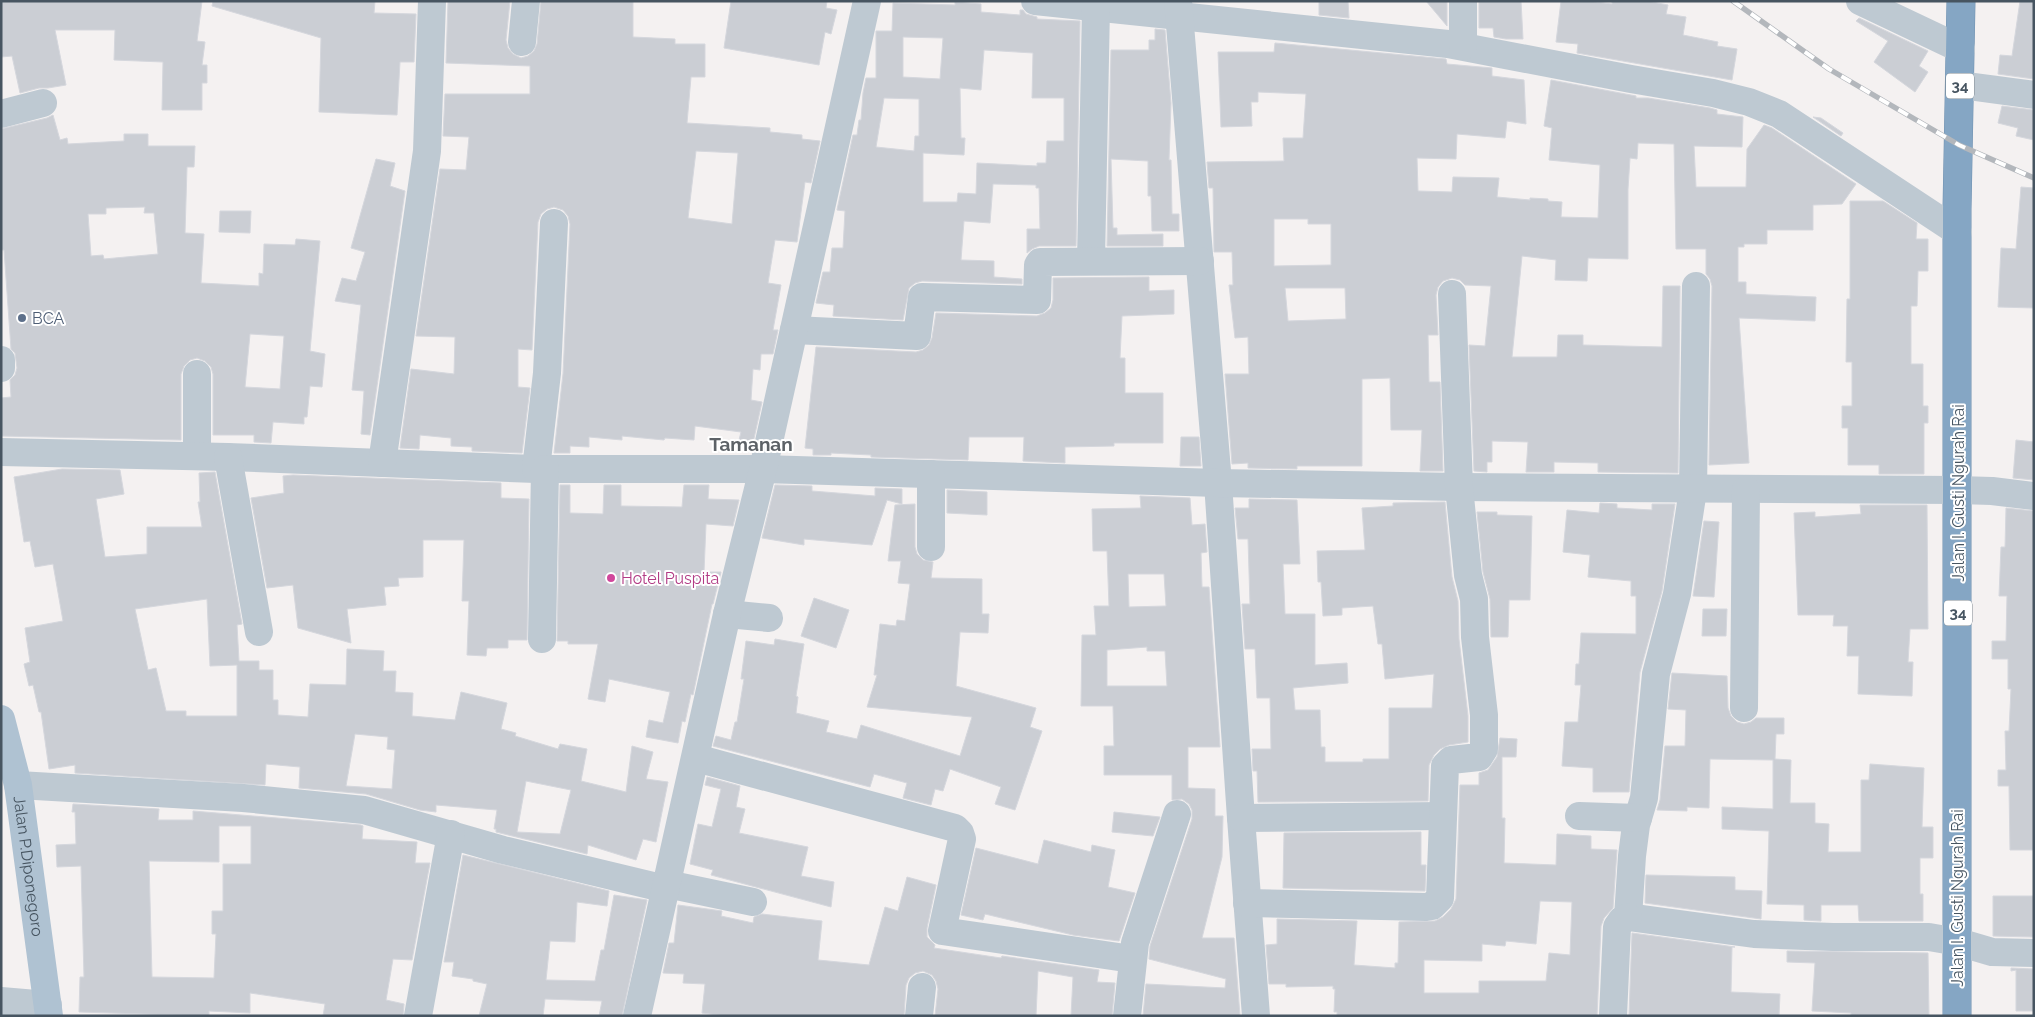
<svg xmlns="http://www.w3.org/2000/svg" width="2035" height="1017" font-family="Raleway,sans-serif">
<rect width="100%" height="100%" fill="#f4f1f1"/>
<!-- building -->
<g fill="#cbced4" stroke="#d5d7dd" fill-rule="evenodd">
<polygon points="1,1 202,1 197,41 205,42 202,65 207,65 207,83 202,83 202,110 162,110 163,62 114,60 115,30 55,30 66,85 48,88 39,88 20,93 12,56 1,57"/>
<polygon points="213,1 375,1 374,13 416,14 414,62 400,62 397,115 319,112 321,38 212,6"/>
<path d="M448,1H510L506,40L508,48L513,54L521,58L528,56L534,51L537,44L541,1H633V37L675,39V44H705V77H691L687,123L770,128V132L802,135V139L820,141L811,183L805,182L797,242L775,240L768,283L781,285L773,330H778L773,354H761L760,370L753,369L751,400L762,402L753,443L739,440L741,432L695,426L694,440L665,438L664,440L622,436V440L589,437V447L570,446V453H554L563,374L570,224L568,216L563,210L554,207L547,209L541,214L538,222L532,350L518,349V387L530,388L522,453L472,451V447L451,446V438L420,435L419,449L400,448L411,369L454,374L455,337L416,336L440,169L466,170L469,137L443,136L445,94H530V66L446,63ZM696,151L738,153L732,224L688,218Z"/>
<polygon points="731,1 827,1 826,8 837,10 831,34 825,32 819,65 724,48"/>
<polygon points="1319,1 1348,1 1349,18 1319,15"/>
<polygon points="1426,1 1447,1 1447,26"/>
<polygon points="1479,1 1521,1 1523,39 1506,39 1494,37 1493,28 1479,28"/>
<polygon points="1561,1 1588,1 1612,4 1612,1 1647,1 1668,5 1666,14 1686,17 1683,35 1718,42 1717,46 1737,49 1732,80 1577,53 1578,44 1556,42"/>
<polygon points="2020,1 2034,1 2034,79 1998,74 2000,55 2012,56"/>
<path d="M955,2L981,4V12L1020,15V10H1023L1026,14L1037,17V19L1080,21L1076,246H1039L1032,249L1027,253V229H1040L1039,188H1036V185L993,184L990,223L964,221L961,260L994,261V277L1022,279V284L922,281L915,283L909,288L903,320L833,316L834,305L816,303L823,272H830L832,248H843L845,211L837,210L838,205L853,135H857L859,120H861L863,93L866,78H876V31H892L893,3L955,5ZM903,37L943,38L940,79L903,77ZM984,50L1033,53L1032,98H1064V141H1047L1046,163H1037V166L977,163L976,194L958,193L957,202H923V153L964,155L965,138H961L960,88L981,90ZM884,98L919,99V136H915L914,151L876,147Z"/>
<polygon points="1859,18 1928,51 1919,66 1928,72 1915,92 1874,62 1888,41 1856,21"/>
<polygon points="1155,29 1165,30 1171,103 1169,160 1171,160 1172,214 1179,214 1179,231 1152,231 1151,196 1148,196 1148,161 1111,159 1113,228 1117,228 1117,235 1163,234 1163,246 1107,246 1111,50 1149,50 1149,40 1155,40"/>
<path d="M1275,43L1446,59L1447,64L1492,68V76L1524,80L1526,124L1507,121L1505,138L1457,134L1456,159L1417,158L1418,191L1452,192L1453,177L1499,178L1497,197L1530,200V198L1548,199V201L1562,202L1561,217L1598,218L1600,165L1549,160L1552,128L1544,126L1551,80L1636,96V98H1648L1710,108L1717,110V114L1743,117L1742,147L1694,146L1696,187H1746L1747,149L1764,125L1772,128L1856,184L1842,204L1813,205V230H1767V244H1744V247H1738V282H1746V294L1816,297L1815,321L1739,318L1749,463L1709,465L1712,286L1710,279L1706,274V249H1676L1674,144L1638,143L1637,159L1630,158L1628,189V259L1588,258L1587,281L1555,280L1556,260L1522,256L1512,357H1557L1558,335H1583V345L1662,347L1663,286H1680L1678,473L1598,472V463L1554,462V472H1526L1528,442L1492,441V462H1487V472L1474,471L1469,345L1485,346L1491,286L1465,285L1460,280L1452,278L1443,281L1438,287L1436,295L1438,335H1428L1429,382H1440L1443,471H1420L1422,430H1391L1390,378L1362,379V466H1297V469L1248,468V463L1232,464L1225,374H1249L1248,337L1235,338L1229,285H1233L1232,252H1214L1213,188H1209L1207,162L1284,161L1283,138H1303L1306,94L1258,92V102H1251L1252,126L1221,127L1218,52H1274ZM1274,219H1308V224H1331V265L1274,266ZM1285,288H1345L1346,319L1288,321Z"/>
<polygon points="2002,106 2034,110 2034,140 2016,136 2018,128 1998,123"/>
<path d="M53,115L60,140L67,138L68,144L124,141V134H148V146H195L194,167H187L185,233L204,234L201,283L259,286V273L263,274L264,244L295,245L296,239L320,241L310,351L325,354L322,387L310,386L307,417H304V424L273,422L271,443L254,442V435H213V374L211,367L205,361L197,358L190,360L184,366L181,374V440L1,436V398L11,397L10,380L15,375L17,368L15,353L11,349L4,250H1V129L47,118ZM145,207L144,213H154L158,254L104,259L103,255L91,256L88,214H106V208ZM250,334L284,336L280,389L245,387Z"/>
<polygon points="1813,117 1821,118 1843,133 1841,136"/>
<polygon points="376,159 395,163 390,186 405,191 370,435 361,434 364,391 352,390 361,305 335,301 342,278 356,281 365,252 351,248"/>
<polygon points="2021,187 2034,188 2034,308 1998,307 2001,248 2016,249"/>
<polygon points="1850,201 1883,201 1917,223 1916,239 1928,239 1928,271 1918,271 1917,306 1911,306 1911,364 1923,364 1923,406 1928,406 1928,423 1924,423 1924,474 1879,474 1879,465 1848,465 1848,428 1842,428 1842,406 1852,406 1852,362 1846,362 1847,299 1850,299"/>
<polygon points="220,211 251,211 250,233 219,232"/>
<polygon points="1149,277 1149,291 1174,290 1174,314 1122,316 1120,358 1125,358 1125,393 1163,393 1163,443 1114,443 1114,446 1065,447 1065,463 1023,461 1024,437 969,437 968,460 871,457 871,455 831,453 831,455 813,455 813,449 805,448 816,347 916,352 923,350 929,345 932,338 936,313 1037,316 1045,313 1051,308 1053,300 1053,278"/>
<polygon points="1181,437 1199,437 1201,466 1180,466"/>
<polygon points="2016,440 2034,442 2034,480 2013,478"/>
<path d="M62,469L120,470L124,494L96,499L105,557L147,554V527H202L198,502H200L199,473L215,472L242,624L237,625L239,661H259V670H273V700H278V715L308,717L310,684L346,685L347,649L384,651L383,671H396L395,692L413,693L412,716L455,720L461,692L507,703L501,729L516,733L515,736L558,749L560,744L587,749L581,781L626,792L632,746L653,752L646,779L668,782L656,842L643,839L636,860L588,845L587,854L496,832V829H494L497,810L436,805V812L420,810L366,794L299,788L300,767L266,764L265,785L75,773V765L49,769L41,712H39L33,685L29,686L24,664L30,662L25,628L63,621L53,564L35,567L30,541L24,542L14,477ZM207,599L210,666L237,665V716H186V711H166L156,668L148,670L135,609ZM355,734L388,737L387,749L395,750L392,789L346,786ZM526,781L571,790L560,834L517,832Z"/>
<polygon points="293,475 501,483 501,498 529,499 527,640 508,640 508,648 487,648 486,656 467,655 469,601 462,601 464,540 423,540 423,577 398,578 399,586 384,587 386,605 347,609 351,643 298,628 293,585 267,588 251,498 284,493 283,476"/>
<polygon points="560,485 570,485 570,513 603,514 604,485 621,485 621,506 682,507 684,485 709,485 708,499 739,500 733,526 706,524 704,572 721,572 713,604 712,604 693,695 691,694 685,722 682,721 678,743 646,737 649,720 663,723 670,692 609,679 605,702 588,699 598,644 568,644 568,641 557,641"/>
<polygon points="775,485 812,486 812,491 875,496 875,488 902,489 902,504 887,500 872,545 804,539 804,545 762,538"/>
<polygon points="947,490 987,492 987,515 947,513"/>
<path d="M1140,496L1190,498L1192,525L1205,524L1207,552L1201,553L1202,587H1209L1220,747H1188V788L1215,789V816H1223L1222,857L1202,938H1234L1240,1016H1143L1146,984L1225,988L1226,979L1149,959L1150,946L1192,819V810L1189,804L1182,799L1172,800V775H1104V746H1114L1113,706H1081L1082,635H1096L1094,606H1109L1107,551H1093L1092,509L1141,508ZM1128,574H1164L1166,606L1129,607ZM1147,647V651H1165L1167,686H1107V650Z"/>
<polygon points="1249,499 1297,500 1300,564 1283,564 1285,614 1315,614 1315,665 1347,663 1348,683 1293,688 1295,710 1320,710 1321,747 1325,747 1325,762 1363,762 1363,759 1389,759 1389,708 1432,708 1434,674 1385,679 1382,644 1378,644 1373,606 1342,608 1342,615 1323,616 1321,582 1318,582 1317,551 1365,550 1362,508 1393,506 1393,503 1445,502 1452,577 1458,601 1459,639 1468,716 1468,742 1449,745 1440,749 1434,755 1429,765 1428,801 1258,802 1257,771 1253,771 1252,749 1271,749 1270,698 1257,698 1255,649 1245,649 1242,604 1250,604 1248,539 1238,539 1235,508 1249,508"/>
<polygon points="1600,503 1617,504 1617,508 1652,510 1652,504 1675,504 1662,591 1640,672 1629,792 1593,792 1593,768 1562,766 1565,722 1578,722 1581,685 1575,685 1576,664 1579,664 1581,633 1636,634 1636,596 1631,596 1631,581 1588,577 1590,555 1563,552 1567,510 1599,513"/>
<polygon points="915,504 915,547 917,554 923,560 933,562 931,578 982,579 982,614 989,614 988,633 960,632 956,686 1036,708 1030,727 1042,731 1015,810 995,804 1001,787 950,769 943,791 935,789 931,805 903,798 907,783 874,774 870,787 713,746 716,736 731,740 735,722 737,722 744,679 741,679 746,641 774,645 775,639 804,644 796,696 798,697 796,713 829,721 826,732 857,739 861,725 960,756 972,717 867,707 877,675 874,675 880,624 896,626 897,620 905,621 910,584 898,583 901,561 888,561 895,505"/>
<polygon points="1860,505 1927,505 1928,629 1910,629 1908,662 1913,662 1912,696 1858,694 1859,656 1847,656 1848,626 1833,626 1834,615 1798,615 1794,513 1815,512 1815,517 1861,514"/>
<polygon points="2006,508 2034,511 2034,850 2010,850 2009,786 1998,786 1998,770 2006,770 2005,731 2009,731 2011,689 2008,689 2008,659 1992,659 1992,641 2006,641 2007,596 1999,596 2001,547 2005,547"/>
<polygon points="1477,512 1497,512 1497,515 1532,516 1530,600 1509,600 1508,637 1491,637 1490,599 1483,572"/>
<polygon points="1704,521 1719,522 1714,597 1693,596"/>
<polygon points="814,598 849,610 836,648 801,636"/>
<polygon points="1703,609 1727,609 1726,636 1702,636"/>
<polygon points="1672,673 1727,676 1728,708 1731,716 1737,722 1744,724 1751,722 1756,718 1784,718 1784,734 1776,734 1775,759 1791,760 1790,803 1815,803 1815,823 1829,824 1828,852 1861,852 1861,780 1869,780 1870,764 1924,768 1922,827 1933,827 1933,858 1920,858 1920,894 1923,894 1923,921 1859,921 1858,905 1821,905 1821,921 1804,920 1804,905 1767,904 1769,831 1722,829 1722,807 1773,809 1773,760 1710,759 1709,808 1687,807 1687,811 1657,810 1660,800 1665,746 1685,746 1686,710 1668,709"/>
<path d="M1500,738L1517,739L1516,757H1502V818H1505L1504,863L1556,865L1557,834L1591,836V849L1617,850L1613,908L1604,918L1601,926L1597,1016H1337V1012H1334L1335,989H1333V986L1286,987V984H1269L1266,945L1277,944V919L1357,921L1354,965L1395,968V963H1398L1399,922L1435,921L1443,917L1451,909L1456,899L1460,785H1479V773L1488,770L1497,757ZM1540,901L1572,902L1570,955L1549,953L1546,981H1479V993H1424V960L1482,961V944L1505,946L1506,941L1536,944Z"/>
<polygon points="707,777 740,786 736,807 745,809 739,833 808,847 801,876 834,882 831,907 711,875 713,870 690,864 698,824 712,827 721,789 705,785"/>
<path d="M73,804L159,809L158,820H193V811L361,825L363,826L362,839L417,842L415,863H430L412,960L393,959L386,1000L404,1004L403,1016H323L325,1004L250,993V1013L209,1011V1016L79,1012L80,977H84L81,866L57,867L56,845L76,844L75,812H72ZM219,826H251V864H223V911H212V934H216L214,978L152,977L149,861L219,862Z"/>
<polygon points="1114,812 1160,817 1153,836 1112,832"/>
<polygon points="1421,832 1421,865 1426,865 1425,891 1283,888 1284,833"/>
<polygon points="1044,840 1091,852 1092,845 1115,850 1108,887 1135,893 1119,941 1073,935 985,914 983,920 961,915 976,848 1038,864"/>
<polygon points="463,855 609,891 607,906 577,902 575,942 550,941 546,980 595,981 601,950 604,950 614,895 647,900 622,1016 599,1016 602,1001 545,999 543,1016 479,1016 487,984 473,981 473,979 452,976 454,962 444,962"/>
<polygon points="1646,875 1735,877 1735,890 1762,891 1761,919 1645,903"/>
<polygon points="907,877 936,885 927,928 927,937 935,945 934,948 1001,958 1002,956 1099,970 1097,982 1115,983 1112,1016 1071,1016 1073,977 1038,971 1036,1016 935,1016 938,989 936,981 932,975 923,971 915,973 909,978 906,985 904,1016 726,1016 702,1013 705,984 683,983 684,974 663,973 669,943 674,943 678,905 722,911 721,916 753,923 754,917 762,914 822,921 818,960 869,965 885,907 898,911"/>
<polygon points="1993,896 2034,896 2034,937 1993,936"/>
<polygon points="1632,933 1735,947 1732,947 1731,992 1780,994 1779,1016 1629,1016"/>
<polygon points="1787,951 1928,953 1929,1016 1851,1016 1851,1013 1812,1011 1815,963 1787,962"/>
<polygon points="2011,968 2034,969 2034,1011 2016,1011 2016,970 2011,971"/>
</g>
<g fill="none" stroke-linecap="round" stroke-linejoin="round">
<!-- highway casing -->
<g stroke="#7091b0" stroke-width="29">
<polyline id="highway" points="1957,1016 1957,209 1961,1"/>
</g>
<!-- minor -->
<g stroke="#bec9d2" stroke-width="28">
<polyline points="1035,1 1448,44 1631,79 1713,93 1749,102 1779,114 1958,232"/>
<polyline points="1178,1 1218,483 1241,818 1256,1016"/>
<polyline points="1860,1 1961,49"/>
<polyline points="522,42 526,1"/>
<polyline points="1463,46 1463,1"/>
<polyline points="1960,85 2034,95"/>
<polyline points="1,114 43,103"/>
<polyline points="1091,261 1096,7"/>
<polyline points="1696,286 1693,490 1677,594 1656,674 1644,798 1636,825 1632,856 1628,917 1754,934 1833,937 1929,937 1958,942 1992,952 2034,953"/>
<polyline points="794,330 917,336 922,297 1037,300 1038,265 1040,262 1200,261"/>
<polyline points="1,360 1,368"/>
<polyline points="197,374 197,456"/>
<polyline points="1,452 228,457 536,469 763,469 1218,483 1459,487 1958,490 1992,491 2034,496"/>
<polyline points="228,457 259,632"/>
<polyline points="382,463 427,151 432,1"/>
<polyline points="536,469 547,373 554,223"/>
<polyline points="931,474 931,547"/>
<polyline points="727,614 769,618"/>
<polyline points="542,639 545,469"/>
<polyline points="1744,708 1746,490"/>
<polyline points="696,758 955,828 960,833 962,839 942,931 1132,959"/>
<polyline points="18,785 243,798 364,810 503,850 666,889"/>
<polyline points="1579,816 1638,818"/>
<polyline points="1241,818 1443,816"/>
<polyline points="667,884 753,902"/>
<polyline points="1247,903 1426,907 1432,906 1440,898 1445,766 1451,760 1479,757 1484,749 1484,715 1475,637 1474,599 1468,575 1459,487 1452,294"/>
<polyline points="1,1001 48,1005"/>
<polyline points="418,1016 451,834"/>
<polyline points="637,1016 727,614 763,469 867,1"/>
<polyline points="919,1016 922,987"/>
<polyline points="1127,1016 1135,943 1177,814"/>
<polyline points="1613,1016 1617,927 1622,920 1628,917"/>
</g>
<!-- major -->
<path stroke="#afc2d2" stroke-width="28" id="s1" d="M1,719L18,785L49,1016"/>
<!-- highway -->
<use href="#highway" stroke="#85a6c4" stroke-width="28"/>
<!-- rail casing -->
<g stroke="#b3b7bc" stroke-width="5.5">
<polyline id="rail" points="1733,1 1829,69 1959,145 2034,178"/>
</g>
<!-- rail -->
<use href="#rail" stroke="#fff" stroke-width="4" stroke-dasharray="11" stroke-linecap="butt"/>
</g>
<!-- markers -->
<circle fill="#5c6f8a" stroke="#fff" stroke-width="2" cx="22" cy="318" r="5"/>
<circle fill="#d1479c" stroke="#fff" stroke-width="2" cx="611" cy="578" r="5"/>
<g text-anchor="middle" stroke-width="4" stroke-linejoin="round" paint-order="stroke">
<!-- shield labels -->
<g fill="#fff" stroke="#7e8890" stroke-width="1">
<rect x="1946" y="73.5" width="28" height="25" rx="4"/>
<rect x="1944" y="600.5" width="28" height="25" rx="4"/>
</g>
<g font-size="15" font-weight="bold" fill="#475561">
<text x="1960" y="91">34</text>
<text x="1958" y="618">34</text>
</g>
<!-- service labels -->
<g font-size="16" fill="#4e5e75" stroke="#fff" text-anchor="start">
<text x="32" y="324">BCA</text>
</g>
<!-- street labels -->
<g font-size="16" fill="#475561" stroke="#fff">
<text transform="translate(1958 493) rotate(-90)" y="6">Jalan I. Gusti Ngurah Rai</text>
<text dy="6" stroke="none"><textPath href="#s1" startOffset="150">Jalan P.Diponegoro</textPath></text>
<text transform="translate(1957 898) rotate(-90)" y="6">Jalan I. Gusti Ngurah Rai</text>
</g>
<!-- hotel labels -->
<g font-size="16" fill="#b23c85" stroke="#fff" text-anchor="start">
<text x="621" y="584">Hotel Puspita</text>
</g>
<!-- quarter labels -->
<g font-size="19" font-weight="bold" fill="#5d6267" stroke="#fff">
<text x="751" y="451">Tamanan</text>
</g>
</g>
<!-- border -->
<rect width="2035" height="1017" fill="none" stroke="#475561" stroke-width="5"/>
</svg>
